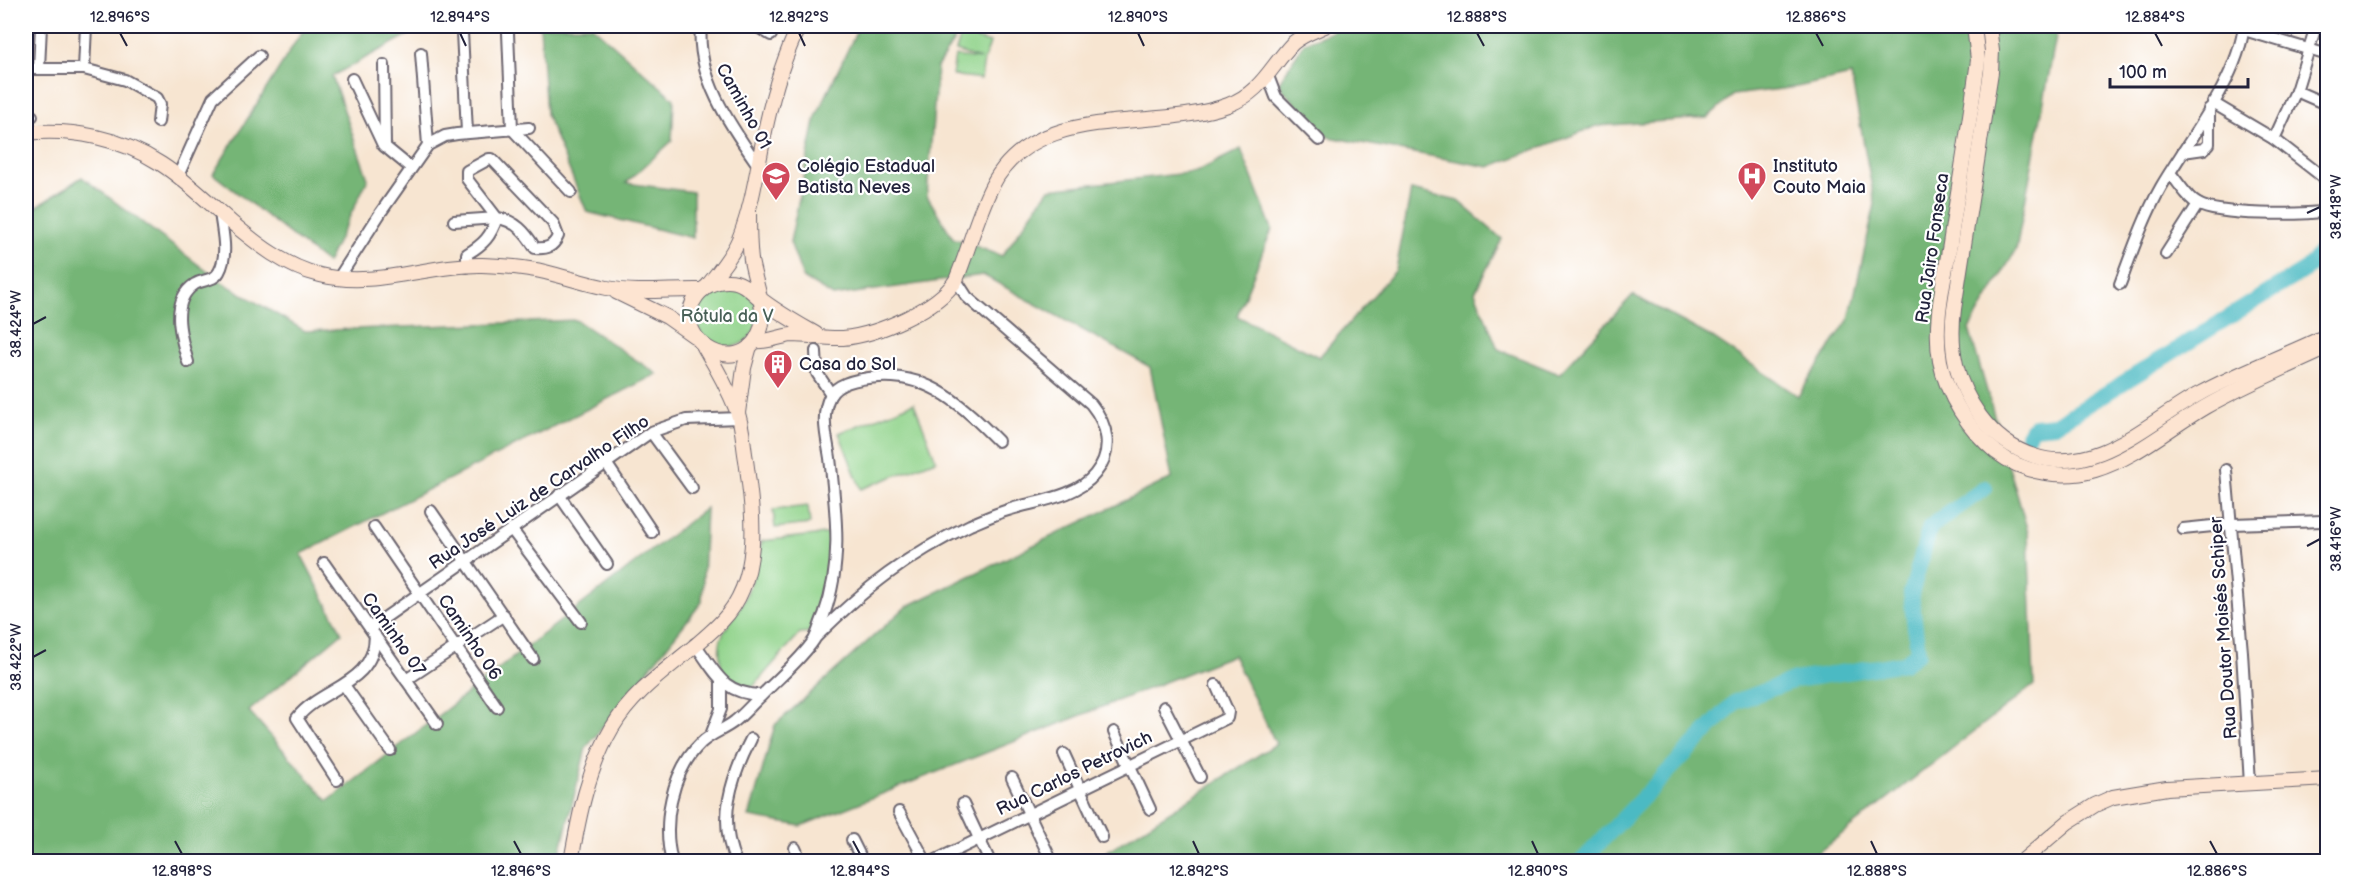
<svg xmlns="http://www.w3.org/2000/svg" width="2353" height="887" font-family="'Balsamiq Sans',sans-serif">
<rect width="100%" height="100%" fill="#fff"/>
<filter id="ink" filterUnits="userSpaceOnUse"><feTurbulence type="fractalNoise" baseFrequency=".0167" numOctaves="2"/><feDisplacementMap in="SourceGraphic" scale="12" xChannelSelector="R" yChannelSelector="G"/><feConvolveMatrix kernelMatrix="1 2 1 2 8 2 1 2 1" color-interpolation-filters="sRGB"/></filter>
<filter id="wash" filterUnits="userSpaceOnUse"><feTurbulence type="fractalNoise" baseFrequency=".008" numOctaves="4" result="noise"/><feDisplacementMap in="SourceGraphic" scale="24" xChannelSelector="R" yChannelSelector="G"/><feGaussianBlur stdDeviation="1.35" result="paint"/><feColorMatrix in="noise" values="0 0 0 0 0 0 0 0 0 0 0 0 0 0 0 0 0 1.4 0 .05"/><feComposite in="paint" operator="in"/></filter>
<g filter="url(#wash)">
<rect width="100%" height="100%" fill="#f7e5d1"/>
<!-- green -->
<g fill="#90d38a" stroke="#597a62" stroke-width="1.5">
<polygon points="961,34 990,43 984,60 981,79 952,75 955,56 980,59 956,51"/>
<circle cx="727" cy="316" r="31"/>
<polygon points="914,403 936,460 861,489 839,433"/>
<polygon points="808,506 810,524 775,528 773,510"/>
<path d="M833,533L824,600L811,632L800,633L752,688C744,687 736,686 730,682C719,674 717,645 723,634C730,621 739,611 745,598C753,579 758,561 762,541Z"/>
</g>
<!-- forest -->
<g fill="#74b576" stroke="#4b6c58" stroke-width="1.5">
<polygon points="314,26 592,26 674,99 672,141 626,183 693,192 693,238 587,212 546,114 540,26 419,29 332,76 368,179 327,263 213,174 301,33"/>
<polygon points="859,26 969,26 961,29 937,67 927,196 953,238 1002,256 1049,189 1196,172 1241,149 1272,229 1237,316 1319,357 1396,270 1411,190 1458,201 1502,239 1475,292 1498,349 1559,374 1633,295 1711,337 1798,396 1849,319 1875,204 1851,75 1797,87 1733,95 1707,118 1597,126 1489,167 1324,136 1278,84 1304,43 1346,26 2058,26 2016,250 1969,329 2028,532 2034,685 1807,861 1092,861 1276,744 1233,655 801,826 749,817 775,725 906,607 1172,478 1150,367 983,275 833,296 803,278 790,242 816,117"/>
<polygon points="82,177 220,281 305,331 576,320 657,374 301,554 342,633 249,711 328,801 706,508 702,602 586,748 558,861 26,862 26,527 37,478 26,419 26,214"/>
</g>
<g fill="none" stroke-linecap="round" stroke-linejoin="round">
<!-- river -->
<g stroke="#4bbac3" stroke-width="16">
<polyline points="2028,435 2034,427 2055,425 2308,268 2328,242"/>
<polyline points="1332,862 1333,859 1338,862"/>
<polyline points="1581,862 1735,702 1795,680 1904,663 1918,653 1911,594 1930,527 1985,488"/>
</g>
</g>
</g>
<g filter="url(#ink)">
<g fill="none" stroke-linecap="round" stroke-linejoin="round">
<!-- street casing -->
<g stroke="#6d6670" stroke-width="14">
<g id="street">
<path d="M701,26C696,77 730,125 758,165"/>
<polyline points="756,26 771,35"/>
<polyline points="2244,30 2328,55"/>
<polyline points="462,32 467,132"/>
<polyline points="508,33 512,129 571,192"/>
<polyline points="421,53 428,145"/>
<polyline points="384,65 385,147"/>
<polyline points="39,68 41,26"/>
<polyline points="26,69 84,69 125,80 157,98 160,104 158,122"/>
<polyline points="84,69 86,26"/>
<polyline points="1268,76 1276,97 1319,140"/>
<polyline points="352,79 383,145 411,168"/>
<polyline points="2296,91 2328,105"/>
<polyline points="2213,103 2274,139 2328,181"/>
<polyline points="26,116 32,116"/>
<polyline points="2274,139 2296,91 2316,26"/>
<polyline points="2183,152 2204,149 2209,144 2209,109"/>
<path d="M2170,173C2179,183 2187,198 2198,204C2219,216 2303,215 2328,211"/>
<polyline points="178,176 213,98 259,56"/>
<path d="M454,221L497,218C515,220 526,233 535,248C547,249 553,247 558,236L553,223L492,159H489L467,171V179L497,218C491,236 484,244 467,254V267"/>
<polyline points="2166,254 2198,204"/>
<polyline points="338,279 381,212 428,145 445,136 457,134 529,128"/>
<path d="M2120,284C2132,252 2144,217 2161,187C2189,139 2237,81 2244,26"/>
<polyline points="816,351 817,373 831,394"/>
<path d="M188,362C181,338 169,301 195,284C204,279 214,281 219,272C229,254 222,231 220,212"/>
<polyline points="651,432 692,488"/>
<polyline points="606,463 652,532"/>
<polyline points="2226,470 2242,652 2250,784"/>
<polyline points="559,495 607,564"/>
<polyline points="431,511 533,659"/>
<polyline points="374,527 497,707"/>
<polyline points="2183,529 2232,524 2323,521"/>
<polyline points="512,530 581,622"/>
<polyline points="324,563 437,724"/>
<polyline points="370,628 651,432 686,420 739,418"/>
<path d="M816,637C865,588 907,555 970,525C982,520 995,514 1008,510C1035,501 1076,498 1095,474C1114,451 1108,425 1091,404L967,297L956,280"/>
<path d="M695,644C716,673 723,694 761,695"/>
<polyline points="406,680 504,615"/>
<polyline points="344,685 390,750"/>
<polyline points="1164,707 1200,777"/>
<polyline points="1114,732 1150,809"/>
<polyline points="711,735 721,709 721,681"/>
<polyline points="1064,754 1102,837"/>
<polyline points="1012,778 1052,862"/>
<path d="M337,780L297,718C321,687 375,685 375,635"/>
<polyline points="963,804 990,862"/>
<polyline points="899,812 926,862"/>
<polyline points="852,840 863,862"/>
<polyline points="795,848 801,862"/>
<path d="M672,862C662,823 671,772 701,743C711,733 724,730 735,721C744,714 752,704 761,696C778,678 800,661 814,640C818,633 820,623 824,615C843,563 836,512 830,458C827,438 820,415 830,396C838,381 864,378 879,377C931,374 964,407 998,441"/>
<path d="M736,862C717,820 731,778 751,739"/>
<polyline points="932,862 1227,718 1228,712 1216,685"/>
</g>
</g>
<!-- secondary casing -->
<g stroke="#6d6670" stroke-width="16">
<g id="secondary">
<path d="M1974,26L1978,60C1970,122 1959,183 1950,244C1944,282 1933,322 1940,361C1947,396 1969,430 1996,452C2023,473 2062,480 2095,470C2135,458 2169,428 2205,407C2244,385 2287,367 2328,348"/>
<path d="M1989,26L1992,51L1991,72L1954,309C1949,349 1956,383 1980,416C1994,435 2012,449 2034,456C2096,476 2148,422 2199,394C2241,371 2285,356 2328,335"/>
<path d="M26,133C72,128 121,138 161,164C186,180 208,202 231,222C257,244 286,267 320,275C375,289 427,264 482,265C504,266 525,267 545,272C566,277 586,284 607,288C639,294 671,289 703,290"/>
<path d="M749,209C749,226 749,243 751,260C754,280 768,312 760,331C739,386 659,333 702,290C710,283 725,279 736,282C747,285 753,294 762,300C779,313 797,323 816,334"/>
<path d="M708,285C719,271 732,256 739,239C754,202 758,161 767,122C774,90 785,55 799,26"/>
<polyline points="616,292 667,317 694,336"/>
<path d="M755,341C767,343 780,336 792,335C809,335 826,339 843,338C877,335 938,309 956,280C969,249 977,215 992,186C1036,100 1152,133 1228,105C1262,92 1270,67 1293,43C1302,35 1314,31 1325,26"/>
<polyline points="738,413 744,368 750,346"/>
<path d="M571,862C579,815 588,769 612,728C639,682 687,658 722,621C763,578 753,513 746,460C743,444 743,426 737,411C728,389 716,367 704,347"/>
<polyline points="2021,862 2068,822 2095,805 2113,797 2167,788 2328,779"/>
</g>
</g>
<!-- street -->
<use href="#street" stroke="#fff" stroke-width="10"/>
<!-- secondary -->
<use href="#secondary" stroke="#fde4d1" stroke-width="14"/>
</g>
</g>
<!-- ticks -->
<path fill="none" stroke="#22223b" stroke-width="2" d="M120,33L127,46M460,33L466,46M799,33L805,46M1138,33L1144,46M1477,33L1484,46M1816,33L1823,46M2155,33L2162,46M2307,213L2320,207M33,324L46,317M2307,546L2320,539M33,657L46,650M175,841L182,854M514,841L521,854M853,841L860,854M1193,841L1199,854M1532,841L1538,854M1871,841L1877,854M2210,841L2217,854"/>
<!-- icons -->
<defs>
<g id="school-pin" transform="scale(1.5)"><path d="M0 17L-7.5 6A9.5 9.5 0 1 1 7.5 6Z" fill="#d1495b" stroke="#fff"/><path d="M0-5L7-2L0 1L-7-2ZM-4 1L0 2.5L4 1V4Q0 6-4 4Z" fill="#fff"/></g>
<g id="hospital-pin" transform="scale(1.5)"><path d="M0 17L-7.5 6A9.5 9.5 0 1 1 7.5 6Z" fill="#d1495b" stroke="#fff"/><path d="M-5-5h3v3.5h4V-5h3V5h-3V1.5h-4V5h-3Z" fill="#fff"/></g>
<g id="building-pin" transform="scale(1.5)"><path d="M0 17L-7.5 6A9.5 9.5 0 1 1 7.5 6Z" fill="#d1495b" stroke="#fff"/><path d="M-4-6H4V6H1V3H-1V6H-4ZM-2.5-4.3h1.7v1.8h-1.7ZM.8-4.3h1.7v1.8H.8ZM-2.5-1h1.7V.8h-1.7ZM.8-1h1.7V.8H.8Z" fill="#fff"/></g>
</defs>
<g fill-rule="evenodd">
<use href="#school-pin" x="776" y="176"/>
<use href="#hospital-pin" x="1752" y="176"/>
<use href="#building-pin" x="778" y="364"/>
</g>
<g text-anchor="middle" stroke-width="4.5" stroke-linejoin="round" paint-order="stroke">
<!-- street labels -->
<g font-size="18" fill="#22223b" stroke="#fff">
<text transform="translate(744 106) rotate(61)" y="6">Caminho 01</text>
<text transform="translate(1932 248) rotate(-82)" y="6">Rua Jairo Fonseca</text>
<text transform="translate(539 492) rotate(-34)" y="6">Rua José Luiz de Carvalho Filho</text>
<text transform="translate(2223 628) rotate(-94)" y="6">Rua Doutor Moisés Schiper</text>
<text transform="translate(394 634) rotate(55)" y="6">Caminho 07</text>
<text transform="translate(470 637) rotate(56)" y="6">Caminho 06</text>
<text transform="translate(1074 773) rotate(-26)" y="6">Rua Carlos Petrovich</text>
</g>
<!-- poi labels -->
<g font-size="18" fill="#22223b" stroke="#fff" text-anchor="start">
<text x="797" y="172">Colégio Estadual<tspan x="797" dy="21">Batista Neves</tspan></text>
<text x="1773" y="172">Instituto<tspan x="1773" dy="21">Couto Maia</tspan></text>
<text x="799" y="370">Casa do Sol</text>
</g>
<!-- park labels -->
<g font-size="18" fill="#486057" stroke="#fff">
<text x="727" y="322">Rótula da V</text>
</g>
</g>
<!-- margin -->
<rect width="2353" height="887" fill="none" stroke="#fff" stroke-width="66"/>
<!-- scale -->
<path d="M2110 78v9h138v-9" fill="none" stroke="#22223b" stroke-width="3"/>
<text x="2119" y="78" font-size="18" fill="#22223b" stroke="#ffffff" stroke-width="4.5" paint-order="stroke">100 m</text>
<rect x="33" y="33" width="2287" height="821" fill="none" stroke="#22223b" stroke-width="2"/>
<g font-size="15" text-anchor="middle" fill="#22223b">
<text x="120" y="22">12.896°S</text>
<text x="460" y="22">12.894°S</text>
<text x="799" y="22">12.892°S</text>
<text x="1138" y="22">12.890°S</text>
<text x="1477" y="22">12.888°S</text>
<text x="1816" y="22">12.886°S</text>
<text x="2155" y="22">12.884°S</text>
<text transform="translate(2336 207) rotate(-90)" y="5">38.418°W</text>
<text transform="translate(16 324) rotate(-90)" y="5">38.424°W</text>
<text transform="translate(2336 539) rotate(-90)" y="5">38.416°W</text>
<text transform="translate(16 657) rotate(-90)" y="5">38.422°W</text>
<text x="182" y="876">12.898°S</text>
<text x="521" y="876">12.896°S</text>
<text x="860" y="876">12.894°S</text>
<text x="1199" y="876">12.892°S</text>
<text x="1538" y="876">12.890°S</text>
<text x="1877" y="876">12.888°S</text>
<text x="2217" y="876">12.886°S</text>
</g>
</svg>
